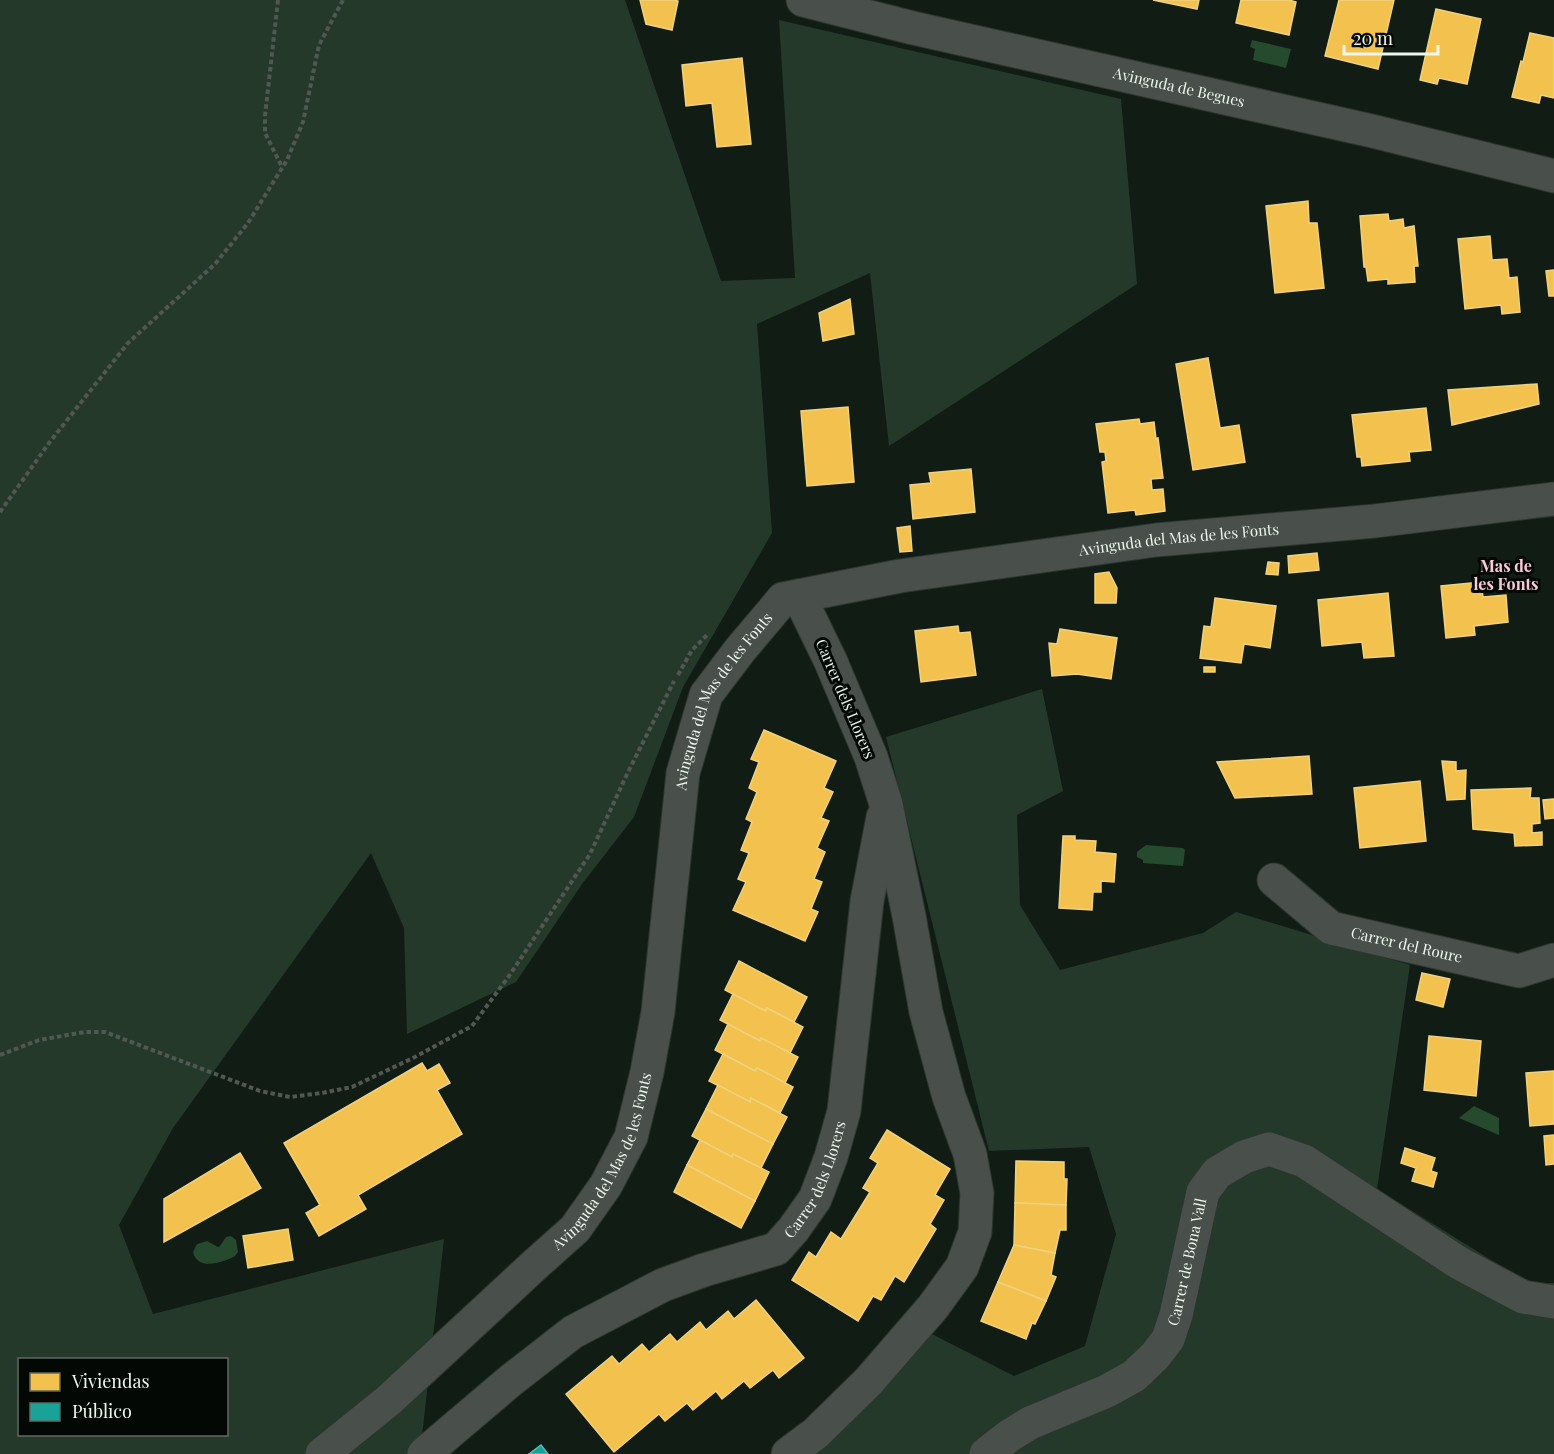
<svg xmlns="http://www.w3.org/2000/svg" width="1554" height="1454" font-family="'Playfair Display',serif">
<rect width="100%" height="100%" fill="#111c14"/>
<!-- green -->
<g fill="#25392a" fill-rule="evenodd">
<path d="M0,0H625L721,281L795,278L779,20L1121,99L1137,284L889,446L870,273L757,324L772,533L683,687L634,817L582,884L516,982L407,1034L404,928L371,853L173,1128L119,1225L153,1314L444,1239L420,1454H0ZM20,1360H226V1434H20Z"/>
<polygon points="1042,689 1063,791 1017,815 1020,905 1060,970 1203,933 1236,912 1410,965 1377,1189 1528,1283 1554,1283 1554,1454 798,1454 928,1332 1014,1376 1085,1346 1116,1234 1089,1147 989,1151 886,737"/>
</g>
<!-- water -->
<g fill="#254a2e">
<polygon points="1252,40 1291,49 1286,68 1253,60 1255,49 1250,47"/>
<polygon points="1146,845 1183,848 1185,850 1183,866 1143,863 1143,860 1137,857 1137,852"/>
<polygon points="1474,1106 1499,1118 1499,1135 1459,1118"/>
<path d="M231,1236L236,1240L238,1252L235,1256C223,1263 197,1271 193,1252L197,1244L207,1241L218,1247L220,1246L226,1237Z"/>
</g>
<!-- homes -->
<g fill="#f2c14e" stroke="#f0d27e" stroke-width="1.5">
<polygon points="640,0 672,0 678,1 672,30 646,24"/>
<polygon points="1153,0 1199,0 1197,9"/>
<polygon points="1241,0 1289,0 1296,2 1289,35 1236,23"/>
<polygon points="1339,0 1394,0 1378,69 1325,56"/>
<polygon points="1436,9 1481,19 1467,84 1439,78 1437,84 1420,80"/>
<polygon points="1530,33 1554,38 1554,98 1541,95 1539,103 1512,97 1521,61 1523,62"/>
<polygon points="742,58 751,144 717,147 712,103 686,106 682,65"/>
<polygon points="1308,201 1309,223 1317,223 1324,288 1275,293 1266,206"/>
<polygon points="1388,214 1389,221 1403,219 1404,228 1414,226 1418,266 1414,266 1415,282 1388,284 1388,279 1368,281 1366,267 1364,267 1360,216"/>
<polygon points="1490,236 1492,260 1507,259 1509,278 1517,277 1520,312 1502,314 1501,305 1465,309 1458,239"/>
<polygon points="1554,270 1554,296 1549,296 1546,271"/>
<polygon points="850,299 854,334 823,341 819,313"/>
<polygon points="1208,358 1220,428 1239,425 1245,462 1193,470 1176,364"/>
<polygon points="1537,384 1539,404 1452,425 1448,390"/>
<polygon points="848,407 854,482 807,486 801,411"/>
<polygon points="1426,408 1431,450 1409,452 1410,461 1362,466 1361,457 1357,457 1352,415"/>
<polygon points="1139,419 1140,424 1154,422 1156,439 1158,438 1163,478 1151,479 1152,490 1163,489 1165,511 1136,515 1135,510 1108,513 1102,462 1106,461 1105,452 1100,452 1096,424"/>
<polygon points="971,469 975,512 913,519 910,485 931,483 929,473"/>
<polygon points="910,526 912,551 900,552 897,528"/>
<polygon points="1317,553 1319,570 1289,573 1288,556"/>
<polygon points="1268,562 1279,563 1278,575 1266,574"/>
<polygon points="1109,572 1117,588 1116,603 1095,603 1095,574"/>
<polygon points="1481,582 1483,597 1506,595 1508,622 1474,626 1475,635 1446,638 1441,586"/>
<polygon points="1388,593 1394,656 1364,658 1362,642 1322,646 1318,600"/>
<polygon points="1215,598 1276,606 1270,648 1244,644 1241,663 1200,658 1204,626 1211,627"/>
<polygon points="958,626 959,633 970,632 976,675 921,682 915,631"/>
<polygon points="1060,629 1117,638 1111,679 1077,674 1052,676 1049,643 1057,644"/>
<rect x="1204" y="667" width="11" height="5"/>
<polygon points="764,730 836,761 824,788 833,792 821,818 829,821 817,848 825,852 814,879 822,882 811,909 818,912 805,941 733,910 746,882 738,879 749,853 741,850 752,822 746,819 757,792 749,788 759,762 751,759"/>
<polygon points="1309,756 1312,794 1235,798 1217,762"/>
<polygon points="1442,761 1456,762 1456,771 1466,770 1465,799 1447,800"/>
<polygon points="1420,781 1426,841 1360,848 1354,788"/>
<polygon points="1531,788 1530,798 1539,798 1540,823 1532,824 1532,833 1542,832 1542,845 1515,846 1514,833 1473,829 1471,790"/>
<polygon points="1554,799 1554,818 1545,819 1543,800"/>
<polygon points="1063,836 1075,836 1075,840 1096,841 1095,852 1116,854 1114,882 1101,881 1101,892 1093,892 1092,910 1059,908"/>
<polygon points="739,961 807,997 794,1022 767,1008 765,1011 725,990"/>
<polygon points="1422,973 1450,979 1443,1007 1416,1000"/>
<polygon points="733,994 765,1011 767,1008 803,1027 790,1053 761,1038 760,1041 720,1020"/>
<polygon points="728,1024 760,1041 761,1038 798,1057 785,1083 757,1068 755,1071 715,1050"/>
<polygon points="1429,1036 1481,1041 1476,1096 1424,1090"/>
<polygon points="723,1054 755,1071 757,1068 793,1087 780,1113 751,1098 750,1102 709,1081"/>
<polygon points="422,1063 427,1071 439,1064 450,1083 437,1090 462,1134 358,1195 366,1209 319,1236 306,1213 320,1205 284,1143"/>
<polygon points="1554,1071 1554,1124 1530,1126 1526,1073"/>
<polygon points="718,1085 750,1102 751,1098 787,1117 773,1144 706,1109"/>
<polygon points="706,1109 773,1144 761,1168 733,1154 732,1157 692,1136"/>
<polygon points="887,1130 950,1169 935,1195 944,1200 930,1224 936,1229 904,1282 895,1276 881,1300 873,1296 858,1321 792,1280 809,1252 816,1257 831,1232 841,1239 870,1192 863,1188 878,1163 870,1158"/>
<polygon points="1554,1135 1554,1164 1546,1165 1544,1136"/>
<polygon points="700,1140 732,1157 733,1154 769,1172 755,1201 687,1165"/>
<polygon points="1405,1148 1435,1158 1431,1171 1437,1173 1433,1187 1412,1181 1416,1168 1401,1163"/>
<polygon points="240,1153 261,1188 164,1242 164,1199"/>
<polygon points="1016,1161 1064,1162 1064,1179 1067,1179 1066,1205 1015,1203"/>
<polygon points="687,1165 755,1201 741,1228 674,1192"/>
<polygon points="1015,1203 1066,1205 1066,1230 1060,1230 1055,1253 1014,1245"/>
<polygon points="288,1229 293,1260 248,1268 243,1236"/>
<polygon points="1014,1245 1055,1253 1051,1275 1056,1277 1046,1301 998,1282"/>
<polygon points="998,1282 1046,1301 1035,1324 1032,1323 1026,1339 981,1321"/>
<polygon points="756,1300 804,1358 779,1378 773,1370 750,1388 744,1381 722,1399 716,1391 693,1410 687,1403 665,1421 659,1414 614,1452 566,1394 612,1356 619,1364 642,1344 649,1352 670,1334 677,1342 700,1322 706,1330 728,1311 734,1319"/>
</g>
<!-- public -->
<polygon fill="#17a398" stroke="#57bcb2" stroke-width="1.5" points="541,1445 548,1454 529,1454"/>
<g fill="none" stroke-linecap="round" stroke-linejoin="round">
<!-- minor casing -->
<g stroke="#2c362f" stroke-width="35">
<g id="minor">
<path id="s1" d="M803,0L913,28L1372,131L1554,176"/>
<path id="s2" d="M1274,880L1331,928L1519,971L1554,960"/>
<path id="s3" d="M322,1454L389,1400L539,1261L575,1229L606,1185L631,1137L647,1072L658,1012L683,773L706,695L740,650L783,599L900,576L1156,540L1375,521L1554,499"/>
<path id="s4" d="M424,1454L510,1381L573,1332L663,1285L704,1270L776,1249L793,1230L815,1199L831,1157L844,1111L867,901L883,817"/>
<polyline points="788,1454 816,1433 869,1381 933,1307 962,1267 975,1232 977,1193 970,1154 949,1097 926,1012 909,916 886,804 871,757 831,662 799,596"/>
<path id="s5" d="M986,1454L1009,1436L1030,1423L1107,1391L1134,1376L1155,1356L1168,1339L1176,1315L1203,1192L1217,1173L1244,1157L1269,1149L1304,1161L1459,1263L1523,1297L1554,1302"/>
</g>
</g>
<!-- path -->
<g stroke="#515852" stroke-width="4" stroke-dasharray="4.5 3" stroke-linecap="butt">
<polyline points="278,0 265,116 265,133 282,167"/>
<polyline points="0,512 49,443 128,343 215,264 248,223 287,160 303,122 319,45 343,0"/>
<polyline points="678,675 692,650 709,633"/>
<polyline points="0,1055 39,1040 85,1032 105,1032 260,1091 290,1097 322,1093 352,1087 413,1058 472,1026 509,976 590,854 628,772 674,681"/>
</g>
<!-- minor -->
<use href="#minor" stroke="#494f4a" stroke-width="33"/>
</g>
<g text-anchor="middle" stroke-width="6" stroke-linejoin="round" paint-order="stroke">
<!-- street labels -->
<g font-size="15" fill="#ecf8ee" stroke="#030804">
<text dy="5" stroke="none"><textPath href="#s1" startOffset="386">Avinguda de Begues</textPath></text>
<text dy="5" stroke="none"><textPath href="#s3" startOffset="1420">Avinguda del Mas de les Fonts</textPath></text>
<text transform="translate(845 699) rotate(67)" y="5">Carrer dels Llorers</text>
<text dy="5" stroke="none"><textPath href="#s3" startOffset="898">Avinguda del Mas de les Fonts</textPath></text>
<text dy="5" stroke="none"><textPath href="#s2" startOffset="152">Carrer del Roure</textPath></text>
<text dy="5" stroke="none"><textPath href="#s3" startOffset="412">Avinguda del Mas de les Fonts</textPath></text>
<text dy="5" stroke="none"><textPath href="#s4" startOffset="494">Carrer dels Llorers</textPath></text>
<text dy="5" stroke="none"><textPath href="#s5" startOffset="298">Carrer de Bona Vall</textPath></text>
</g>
<!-- neighbourhood labels -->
<g font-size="16" font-weight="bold" fill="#fcc9d7" stroke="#030804">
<text x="1506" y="572">Mas de<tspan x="1506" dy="18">les Fonts</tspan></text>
</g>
</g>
<!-- legend -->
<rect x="18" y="1358" width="210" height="78" fill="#030804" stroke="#606862" stroke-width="1.5"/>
<rect x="30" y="1373" width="30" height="18" fill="#f2c14e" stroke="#606862" stroke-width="1.5"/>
<text x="72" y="1388" font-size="18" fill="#ecf8ee">Viviendas</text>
<rect x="30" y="1403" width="30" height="18" fill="#17a398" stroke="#606862" stroke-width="1.5"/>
<text x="72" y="1418" font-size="18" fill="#ecf8ee">Público</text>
<!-- scale -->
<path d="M1344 45v9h94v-9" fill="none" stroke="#ecf8ee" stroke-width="3"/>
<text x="1353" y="45" font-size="18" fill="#ecf8ee" stroke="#030804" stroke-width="4.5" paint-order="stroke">20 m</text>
</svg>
